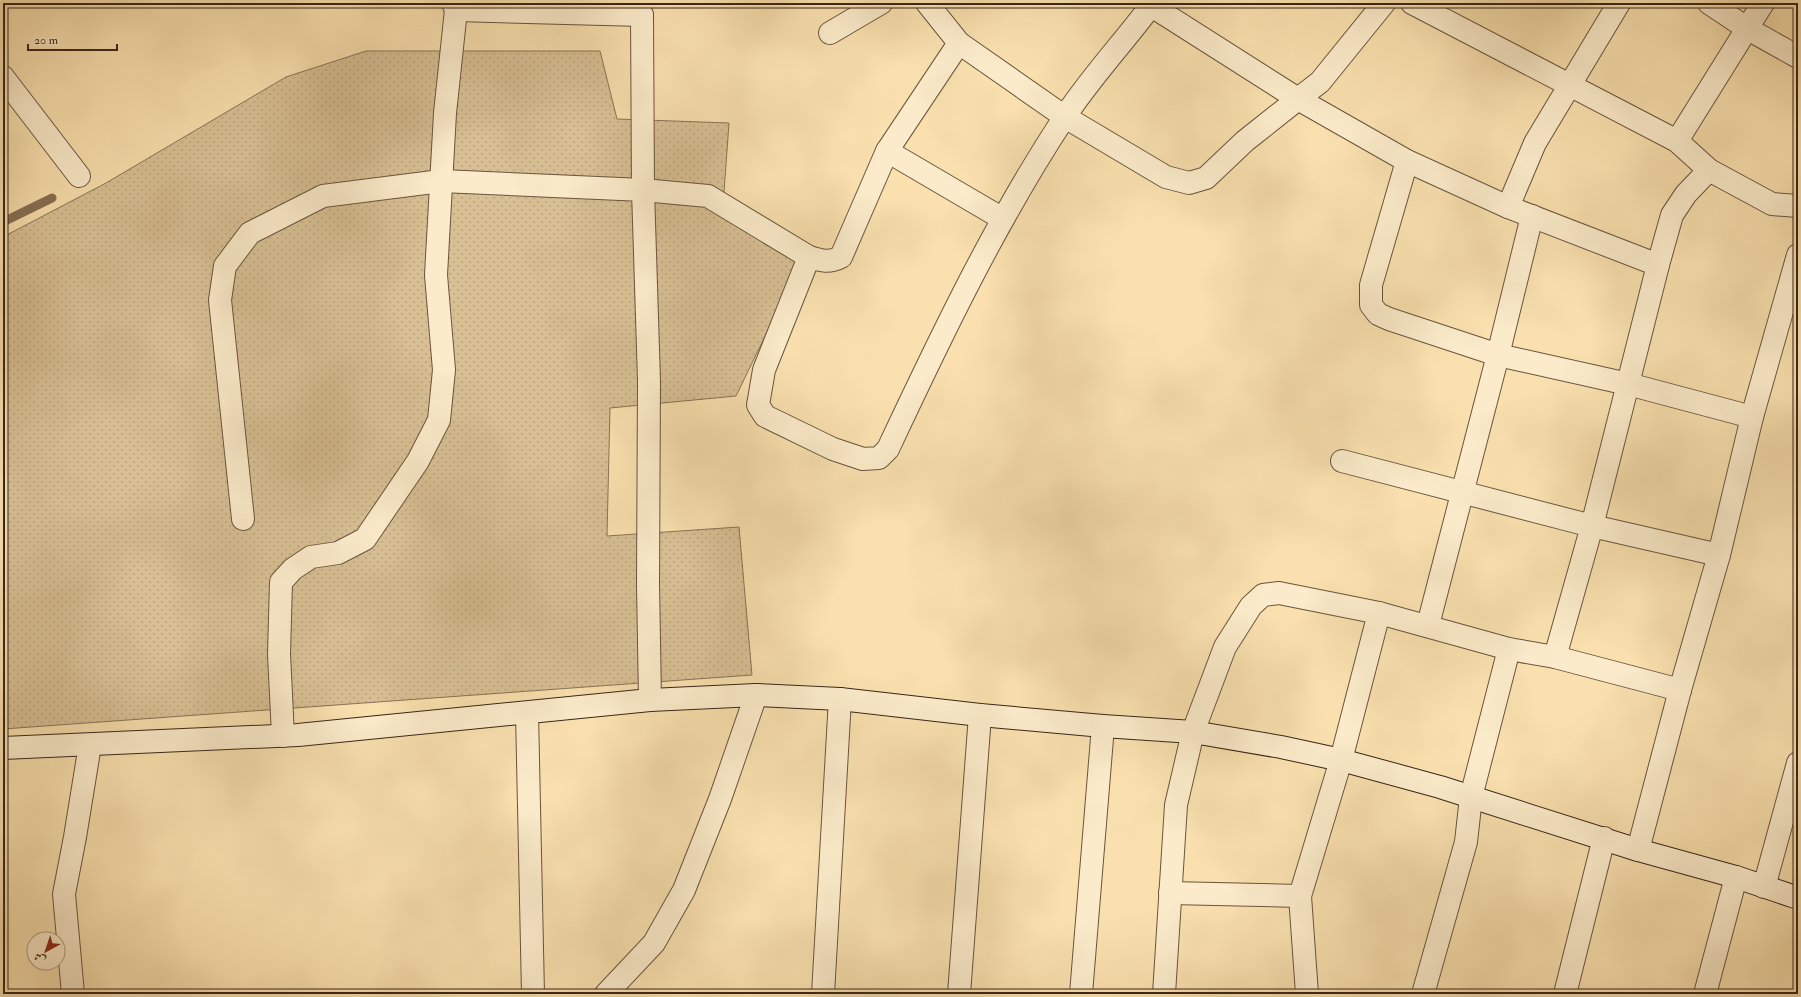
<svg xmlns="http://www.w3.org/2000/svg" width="1801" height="997" font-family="'IM FELL Double Pica',Amiri,serif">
<defs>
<pattern id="park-dots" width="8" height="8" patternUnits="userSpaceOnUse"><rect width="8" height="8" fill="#d8c094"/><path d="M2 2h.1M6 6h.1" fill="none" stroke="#baa57f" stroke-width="1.8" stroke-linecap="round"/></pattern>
</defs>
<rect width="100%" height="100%" fill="#f9e0ae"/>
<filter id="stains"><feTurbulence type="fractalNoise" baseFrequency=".005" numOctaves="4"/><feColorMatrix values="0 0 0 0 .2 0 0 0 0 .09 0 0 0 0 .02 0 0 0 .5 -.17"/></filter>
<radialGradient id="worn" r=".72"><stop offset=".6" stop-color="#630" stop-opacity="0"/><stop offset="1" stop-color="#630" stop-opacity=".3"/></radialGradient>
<!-- park -->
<polygon fill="url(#park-dots)" stroke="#887356" points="366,51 600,51 617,119 729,123 724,192 802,260 736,396 610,408 607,536 739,527 752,675 3,729 3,237 106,183 286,77"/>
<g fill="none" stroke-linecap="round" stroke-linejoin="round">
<!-- stream -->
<polyline stroke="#857053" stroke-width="9" points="3,222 52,198"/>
<!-- street casing -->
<g stroke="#69543e" stroke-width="24">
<g id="street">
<polyline points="453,3 456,10 642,15"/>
<polyline points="635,3 642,15 643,190 649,381 648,584 650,700"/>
<polyline points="927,3 959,43 1065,117 1166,177 1189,183 1206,178 1245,141 1298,99 1147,3"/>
<polyline points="1384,3 1320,82 1298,99 1407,161 1508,207 1658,265"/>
<polyline points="1412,3 1677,141 1709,170"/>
<polyline points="1709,3 1748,29 1798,57"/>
<polyline points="830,33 881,3"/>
<polyline points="3,77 79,176"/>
<polyline points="1677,141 1763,3"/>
<polyline points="887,151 1003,219"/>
<polyline points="1407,161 1371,285 1371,305 1378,314 1389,319 1498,355 1628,384 1752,417"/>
<polyline points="1508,207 1535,143 1619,3"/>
<path d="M809,257L764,370L758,405L765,416L833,449L863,459L879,458L888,449C941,336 995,223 1064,118C1090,78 1124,42 1153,3"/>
<polyline points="1342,461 1592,526 1719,555"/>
<path d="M243,519L220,300L225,266L250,233L323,196L441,181L643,190L708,196L809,257C822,261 829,263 841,257L887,151L959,43"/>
<polyline points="1428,625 1498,355 1532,216"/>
<polyline points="1555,657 1592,526 1658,265 1672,215 1686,194 1709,170 1772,204 1798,206"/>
<polyline points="527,713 533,994"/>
<polyline points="283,736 279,654 281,582 293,569 311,557 338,553 365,539 418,461 439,420 444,370 436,275 445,113 456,10"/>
<polyline points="1638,850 1680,690 1719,555 1752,417 1798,255"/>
<polyline points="1764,887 1798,763"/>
<polyline points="1170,893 1300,896"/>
<polyline points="73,994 64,894 75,837 90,745"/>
<polyline points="606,994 654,943 684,890 720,799 756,695"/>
<polyline points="823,994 840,699"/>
<polyline points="959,994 980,715"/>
<polyline points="1081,994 1103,726"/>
<polyline points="1164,994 1176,805 1193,732 1225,647 1251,606 1263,595 1279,593 1379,613 1509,649 1555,657 1680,690"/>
<polyline points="1307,994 1300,896 1341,760 1379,613"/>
<polyline points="1423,994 1466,842 1471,797 1509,649"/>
<polyline points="1565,994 1604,838"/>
<polyline points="1705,994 1736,877"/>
</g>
</g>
<!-- secondary casing -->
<g stroke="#392618" stroke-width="24">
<polyline id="secondary" points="3,748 298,735 650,700 756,695 840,699 980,715 1103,726 1193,732 1281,747 1341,760 1440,787 1638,850 1736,877 1798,898"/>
</g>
<!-- street -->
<use href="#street" stroke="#fbebca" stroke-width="22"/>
<!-- secondary -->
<use href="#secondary" stroke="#fbebca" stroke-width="22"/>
</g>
<!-- margin -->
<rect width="1801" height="997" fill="none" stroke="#f9e0ae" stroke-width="16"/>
<rect x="4" y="4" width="1793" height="989" fill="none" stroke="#392618" stroke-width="2"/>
<rect x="8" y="8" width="1785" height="981" fill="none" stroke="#392618"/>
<!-- north arrow -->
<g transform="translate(46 951) rotate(220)"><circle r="19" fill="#fbebca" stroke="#ad9c83"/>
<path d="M0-3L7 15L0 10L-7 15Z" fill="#8f2418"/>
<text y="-6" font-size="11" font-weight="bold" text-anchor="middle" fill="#392618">ش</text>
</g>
<!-- scale -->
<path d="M28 44v6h89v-6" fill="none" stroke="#392618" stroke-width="2"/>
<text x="34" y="44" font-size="12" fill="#392618" stroke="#fbebca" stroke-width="3" paint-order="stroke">20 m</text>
<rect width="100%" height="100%" filter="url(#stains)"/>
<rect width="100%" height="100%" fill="url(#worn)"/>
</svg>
